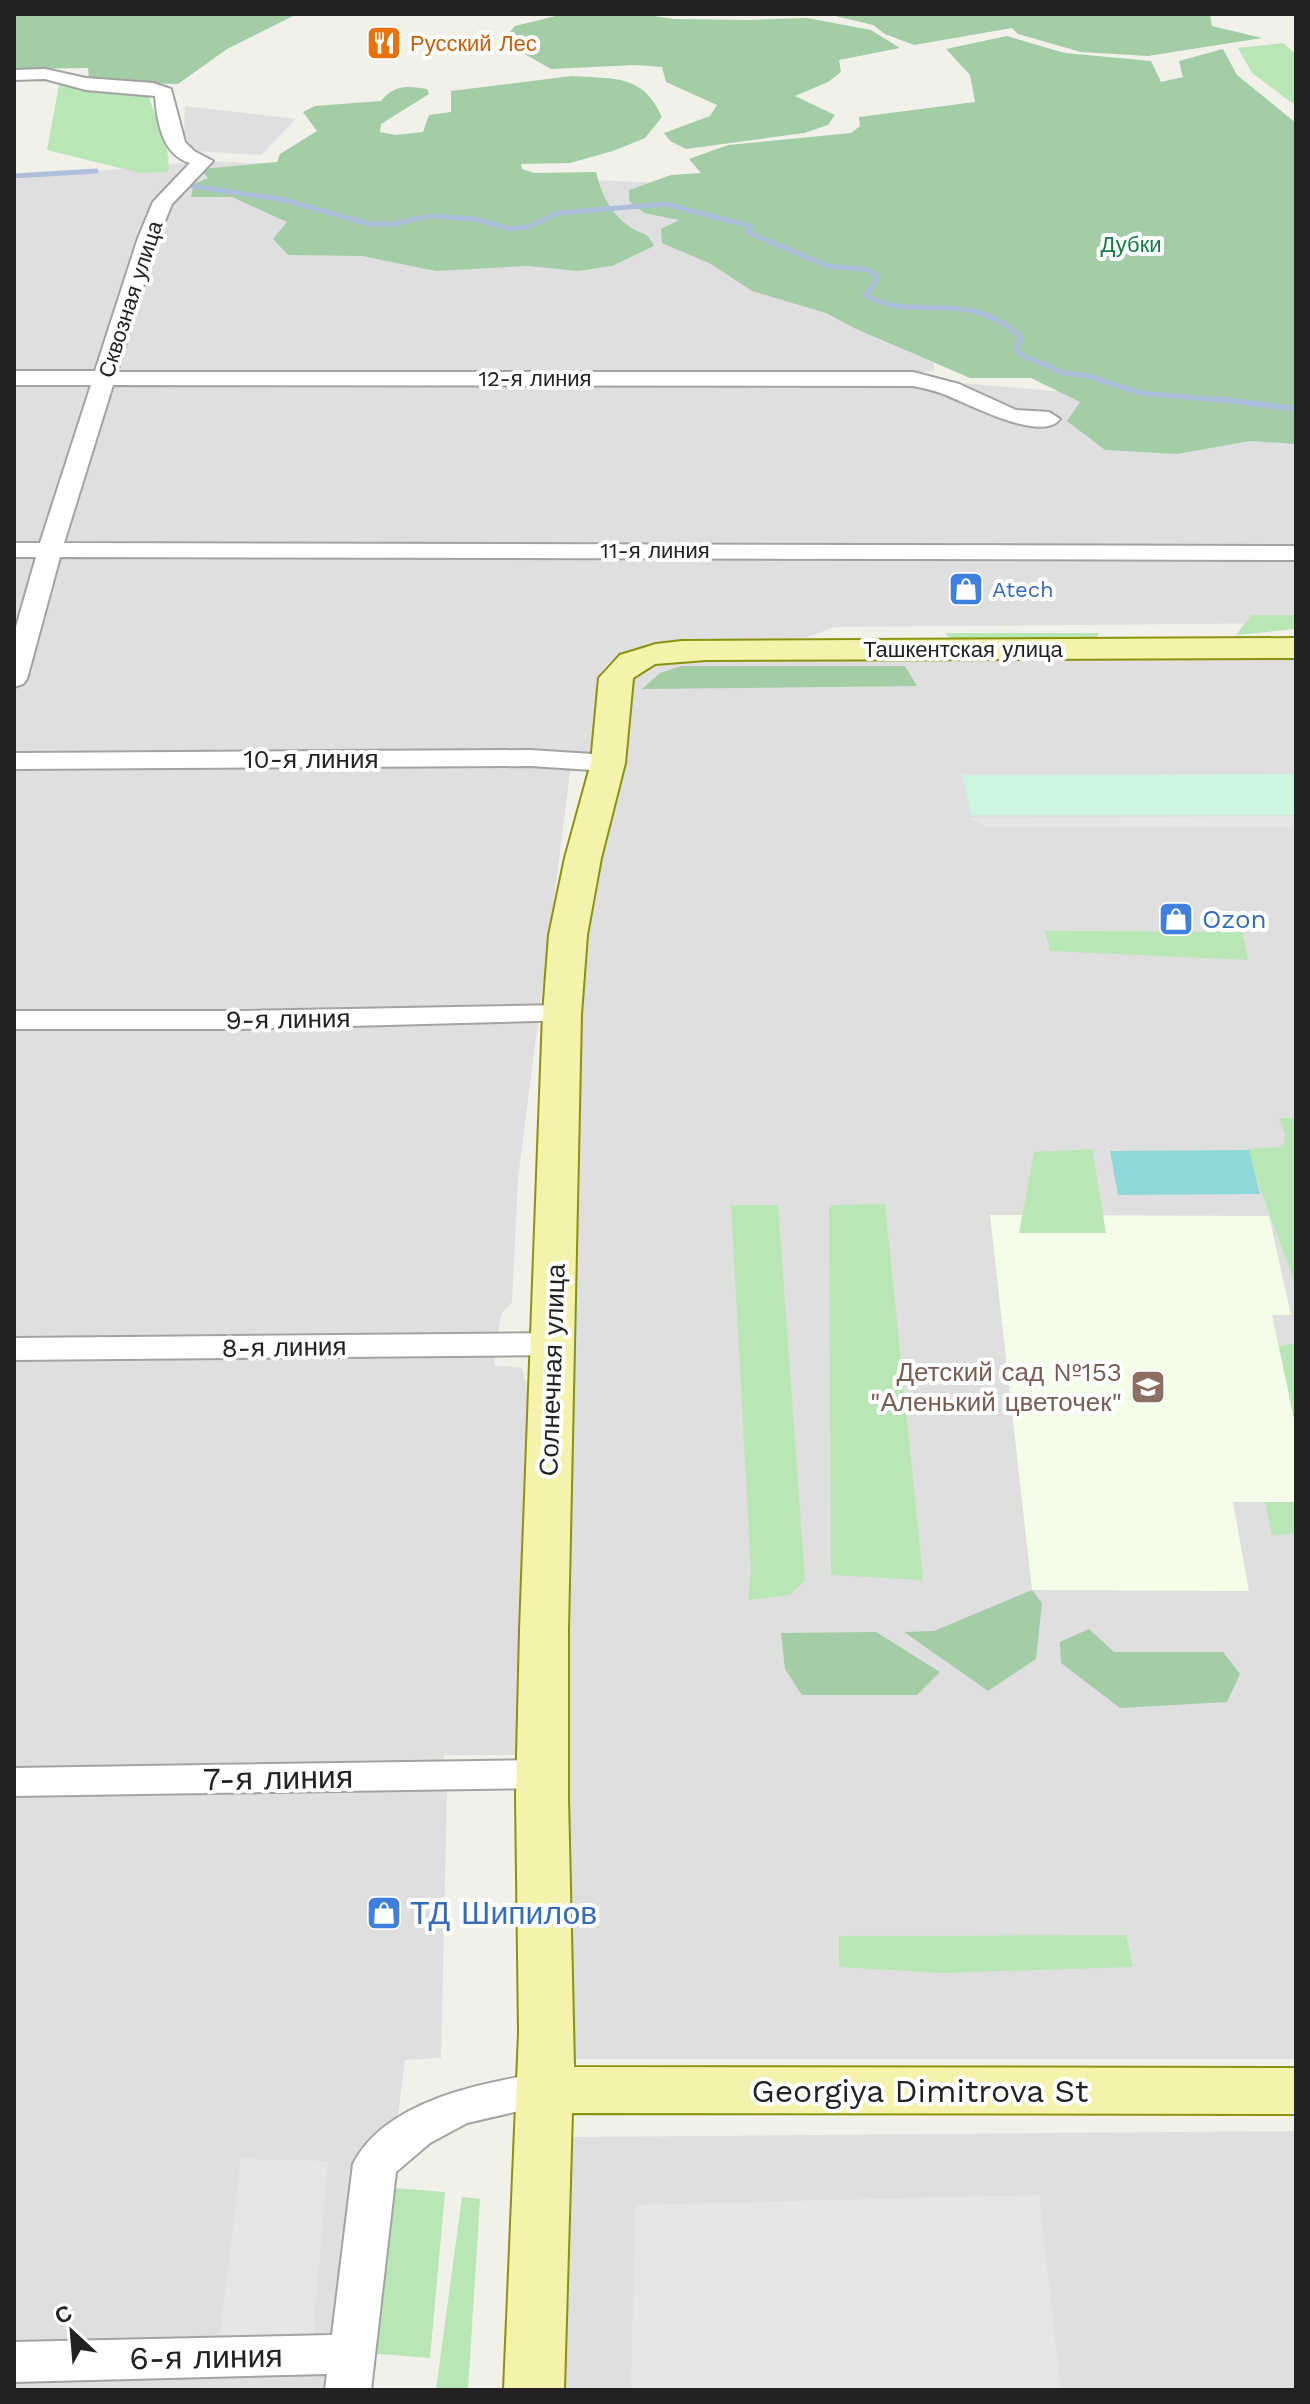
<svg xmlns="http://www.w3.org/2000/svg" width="1310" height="2404" font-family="'Work Sans',sans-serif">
<rect width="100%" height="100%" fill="#f1f1ea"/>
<!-- residential -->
<g fill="#e0dfdf">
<polygon points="185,106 296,119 261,155 195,151 184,134"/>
<polygon points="203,161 743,187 876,338 934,363 934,370 910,375 913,379 1296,412 1296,623 834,627 808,637 784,641 647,648 626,651 606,665 600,674 600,740 591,754 572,758 518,1178 512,1302 501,1314 494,1365 522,1368 529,1396 518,1628 519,1755 444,1755 440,1789 447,1789 441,2058 405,2060 363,2390 14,2390 14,179"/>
<polygon points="1296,655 1296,2059 545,2059 573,910 631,661 706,657"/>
<polygon points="1296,2131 1296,2390 565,2390 572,2137"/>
</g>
<!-- education -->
<polygon fill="#f4fde7" points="990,1215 1269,1216 1291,1315 1272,1315 1296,1428 1296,1502 1233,1502 1249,1591 1032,1590"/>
<!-- grass -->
<g fill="#b9e6b5">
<polygon points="1283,43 1296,54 1296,106 1252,73 1238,48"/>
<path d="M59,85L136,92L149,97C156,121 172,148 168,172L140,173L47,150Z"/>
<polygon points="1251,615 1296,615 1296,629 1236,635"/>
<polygon points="945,633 1099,633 1095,639 958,641 950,639"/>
<polygon points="1045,931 1242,932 1248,960 1050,951"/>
<polygon points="1279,1118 1296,1118 1296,1295 1292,1276 1246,1149 1283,1147 1285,1134"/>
<polygon points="1092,1149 1106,1233 1019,1233 1034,1152"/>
<polygon points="885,1204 922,1568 923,1580 831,1575 829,1205"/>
<polygon points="731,1205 778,1205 805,1580 790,1595 748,1600 751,1571"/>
<polygon points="1296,1343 1296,1428 1279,1346"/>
<polygon points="1265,1502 1296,1502 1296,1533 1272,1536"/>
<polygon points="1126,1935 1133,1967 941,1973 839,1967 839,1936"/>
<polygon points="381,2187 445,2192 430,2358 367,2353"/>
<polygon points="462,2197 480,2199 468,2390 436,2390"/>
</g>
<!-- forest -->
<g fill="#a2cda6">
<polygon points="14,14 297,14 227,49 178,84 99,82 89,78 88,68 14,69"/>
<polygon points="564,14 640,14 674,19 748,20 807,18 871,30 900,48 839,60 841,72 828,82 795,96 835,115 828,125 804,133 686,149 670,141 664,133 710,116 717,105 666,82 662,67 636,65 551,69 523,53 541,44 512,39 510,32 515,26"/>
<polygon points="827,14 1210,14 1212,26 1262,38 1148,56 1081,52 1018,34 1012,28 914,45 885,34 873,25"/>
<polygon points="1007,36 1065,53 1151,61 1161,82 1183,77 1179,61 1223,49 1237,75 1296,123 1296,444 1250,441 1177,454 1105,450 1067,421 1080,402 1031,378 970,378 856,329 826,313 752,291 711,264 662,243 661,229 679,220 644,213 629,201 629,190 671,175 701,173 689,159 728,145 851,133 860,126 859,117 975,102 970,75 946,49"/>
<path d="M572,76C615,79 643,74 662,117L645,138L613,151L570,163L521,164L522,169L534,173L596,172C601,194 611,214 630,227C643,236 646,230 654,246L612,266L578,271L528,266L436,271L362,256L288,255L273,239L287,222L232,197H191L194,184L208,178L201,169L277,162L280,154L317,131L303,112L315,106L381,101C395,84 407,86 427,89L429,94L381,124L380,132L396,135L423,132L429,115L451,112V91Z"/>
<polygon points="681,666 905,666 917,686 642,689 660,673"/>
<polygon points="1032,1590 1042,1603 1036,1659 988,1691 904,1632 934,1631"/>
<polygon points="1089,1629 1114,1652 1223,1652 1240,1674 1227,1702 1120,1708 1061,1663 1060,1642"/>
<polygon points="876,1632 940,1672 917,1695 802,1695 785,1669 781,1633"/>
</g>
<!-- park -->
<polygon fill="#ccf6e0" points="1296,774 1296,815 971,815 962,775"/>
<!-- pitch -->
<polygon fill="#8fd8d9" points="1249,1150 1260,1194 1118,1195 1110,1151"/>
<!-- parking -->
<g fill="#e6e6e6">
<polygon points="1296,816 1296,827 987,827 969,818"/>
<polygon points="241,2159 328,2161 312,2347 218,2348"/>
<polygon points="1039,2195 1061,2390 631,2390 635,2205"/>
</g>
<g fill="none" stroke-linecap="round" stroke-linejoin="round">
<!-- stream-far1 -->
<g stroke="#aebfdb" stroke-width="5">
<polyline points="14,176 96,171"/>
<path d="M192,186L284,200L369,224H393L429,216L475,219L510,229L527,227L558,213L665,204L749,226L751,229L747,232L828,266L869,270L878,278L866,295C909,323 966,287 1018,335L1021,338L1016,348L1021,355L1064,373L1088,376L1140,393L1233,401"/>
</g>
<!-- stream -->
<polyline stroke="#aebfdb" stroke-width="6" points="1217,399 1296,409"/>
<!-- minor casing -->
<g stroke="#a3a3a3" stroke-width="4">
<g id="minor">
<path d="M45,69L86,78L153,83L171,89L185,142L194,151L213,161L172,204L158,238L117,372H913L959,384L1016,410L1049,412L1060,419C1041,444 966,402 943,394C933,390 923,388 913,386L113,385L64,543L1296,546V560L60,557L27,679L23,684L14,687V634L36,557H14V543H40L91,385H14V371H95L138,238L153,202L190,163C162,155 157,121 155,96L86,90L45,79L14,80V70Z"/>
<polygon points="530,750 608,755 617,757 621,763 617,769 608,771 530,766 14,769 14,753"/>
<polygon points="562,1005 573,1008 577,1014 573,1020 240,1029 14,1029 14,1011 240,1011"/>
<polygon points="554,1333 566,1336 571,1344 566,1352 554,1355 14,1360 14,1338"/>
<polygon points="542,1760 556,1764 561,1774 556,1784 542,1788 14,1796 14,1768"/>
<path d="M543,2073L558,2078L564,2090L558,2102L467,2123L430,2143L396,2172L371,2390H325L327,2374L14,2382V2342L332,2335L353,2164C385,2101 480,2083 543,2073Z"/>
</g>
</g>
<!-- major casing -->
<g stroke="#89930d" stroke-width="4">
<polygon id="major" points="1296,638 1296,658 706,660 655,664 633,678 625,763 601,858 587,935 581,1014 568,1630 568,1797 574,2067 1296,2068 1296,2114 572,2113 564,2390 504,2390 519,2033 516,1797 520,1630 543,1014 549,935 565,858 591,763 599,678 620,655 656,644 682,641"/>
</g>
<!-- minor -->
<use href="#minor" fill="#fff" fill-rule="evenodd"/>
<!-- major -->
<use href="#major" fill="#f5f3ab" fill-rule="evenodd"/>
</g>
<!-- icons -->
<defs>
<g id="restaurant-square" transform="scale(1.8)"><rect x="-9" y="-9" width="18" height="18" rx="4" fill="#e8710a" stroke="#fff"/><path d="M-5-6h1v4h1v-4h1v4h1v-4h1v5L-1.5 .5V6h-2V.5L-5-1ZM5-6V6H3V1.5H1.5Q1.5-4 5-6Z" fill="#fff"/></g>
<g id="shop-square" transform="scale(1.8)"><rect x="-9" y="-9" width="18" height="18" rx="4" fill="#3f7fe0" stroke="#fff"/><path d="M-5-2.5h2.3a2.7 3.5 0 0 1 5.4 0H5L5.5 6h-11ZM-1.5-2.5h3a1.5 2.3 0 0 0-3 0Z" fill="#fff"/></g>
<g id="school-square" transform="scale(1.8)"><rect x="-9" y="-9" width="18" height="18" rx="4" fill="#8d6e63" stroke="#fff"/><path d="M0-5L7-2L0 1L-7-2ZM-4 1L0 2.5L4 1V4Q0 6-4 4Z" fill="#fff"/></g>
</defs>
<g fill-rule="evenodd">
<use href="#restaurant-square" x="384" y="43"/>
<use href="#shop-square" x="966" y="589"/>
<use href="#shop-square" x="1176" y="919"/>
<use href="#school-square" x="1148" y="1387"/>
<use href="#shop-square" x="384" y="1913"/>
</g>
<g text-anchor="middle" stroke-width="8" stroke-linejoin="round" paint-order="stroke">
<!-- far-food labels -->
<g font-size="22" fill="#c56008" stroke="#fff" text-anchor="start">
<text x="410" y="51">Русский Лес</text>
</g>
<!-- far-park labels -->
<g font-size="22" fill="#167a46" stroke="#fff">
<text x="1131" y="252">Дубки</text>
</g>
<!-- far-street labels -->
<g font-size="22" fill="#222" stroke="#fff">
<text transform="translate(130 299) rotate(-72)" y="8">Сквозная улица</text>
<text x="535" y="386">12-я линия</text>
<text x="655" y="558">11-я линия</text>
<text x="963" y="657">Ташкентская улица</text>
</g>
<!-- far-shop labels -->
<g font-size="22" fill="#366cbe" stroke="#fff" text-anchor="start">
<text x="992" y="597">Atech</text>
</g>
<!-- street labels -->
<g font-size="26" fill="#222" stroke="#fff">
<text x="311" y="768">10-я линия</text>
<text transform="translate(288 1019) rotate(-1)" y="9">9-я линия</text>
<text transform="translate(284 1347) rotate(-1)" y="9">8-я линия</text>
<text transform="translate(552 1370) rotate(-88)" y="9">Солнечная улица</text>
</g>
<!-- shop labels -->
<g font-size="26" fill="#366cbe" stroke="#fff" text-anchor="start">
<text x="1202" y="928">Ozon</text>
</g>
<!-- education labels -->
<g font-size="26" fill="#785e54" stroke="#fff" text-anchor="end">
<text x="1122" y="1381">Детский сад №153<tspan x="1122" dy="30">"Аленький цветочек"</tspan></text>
</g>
<!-- near-street labels -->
<g font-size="32" fill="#222" stroke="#fff">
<text transform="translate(278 1778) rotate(-1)" y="11">7-я линия</text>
<text x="920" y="2102">Georgiya Dimitrova St</text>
<text transform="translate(206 2357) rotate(-1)" y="11">6-я линия</text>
</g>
<!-- near-shop labels -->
<g font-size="32" fill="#366cbe" stroke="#fff" text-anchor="start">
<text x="410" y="1924">ТД Шипилов</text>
</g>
</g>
<!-- border -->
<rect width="1310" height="2404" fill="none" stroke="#222222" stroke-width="32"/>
<!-- north arrow -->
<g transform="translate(72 2332) rotate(334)" stroke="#ffffff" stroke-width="6" paint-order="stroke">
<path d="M0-6L14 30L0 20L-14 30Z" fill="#222222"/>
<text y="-12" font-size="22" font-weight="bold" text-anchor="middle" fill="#222222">С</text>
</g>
</svg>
